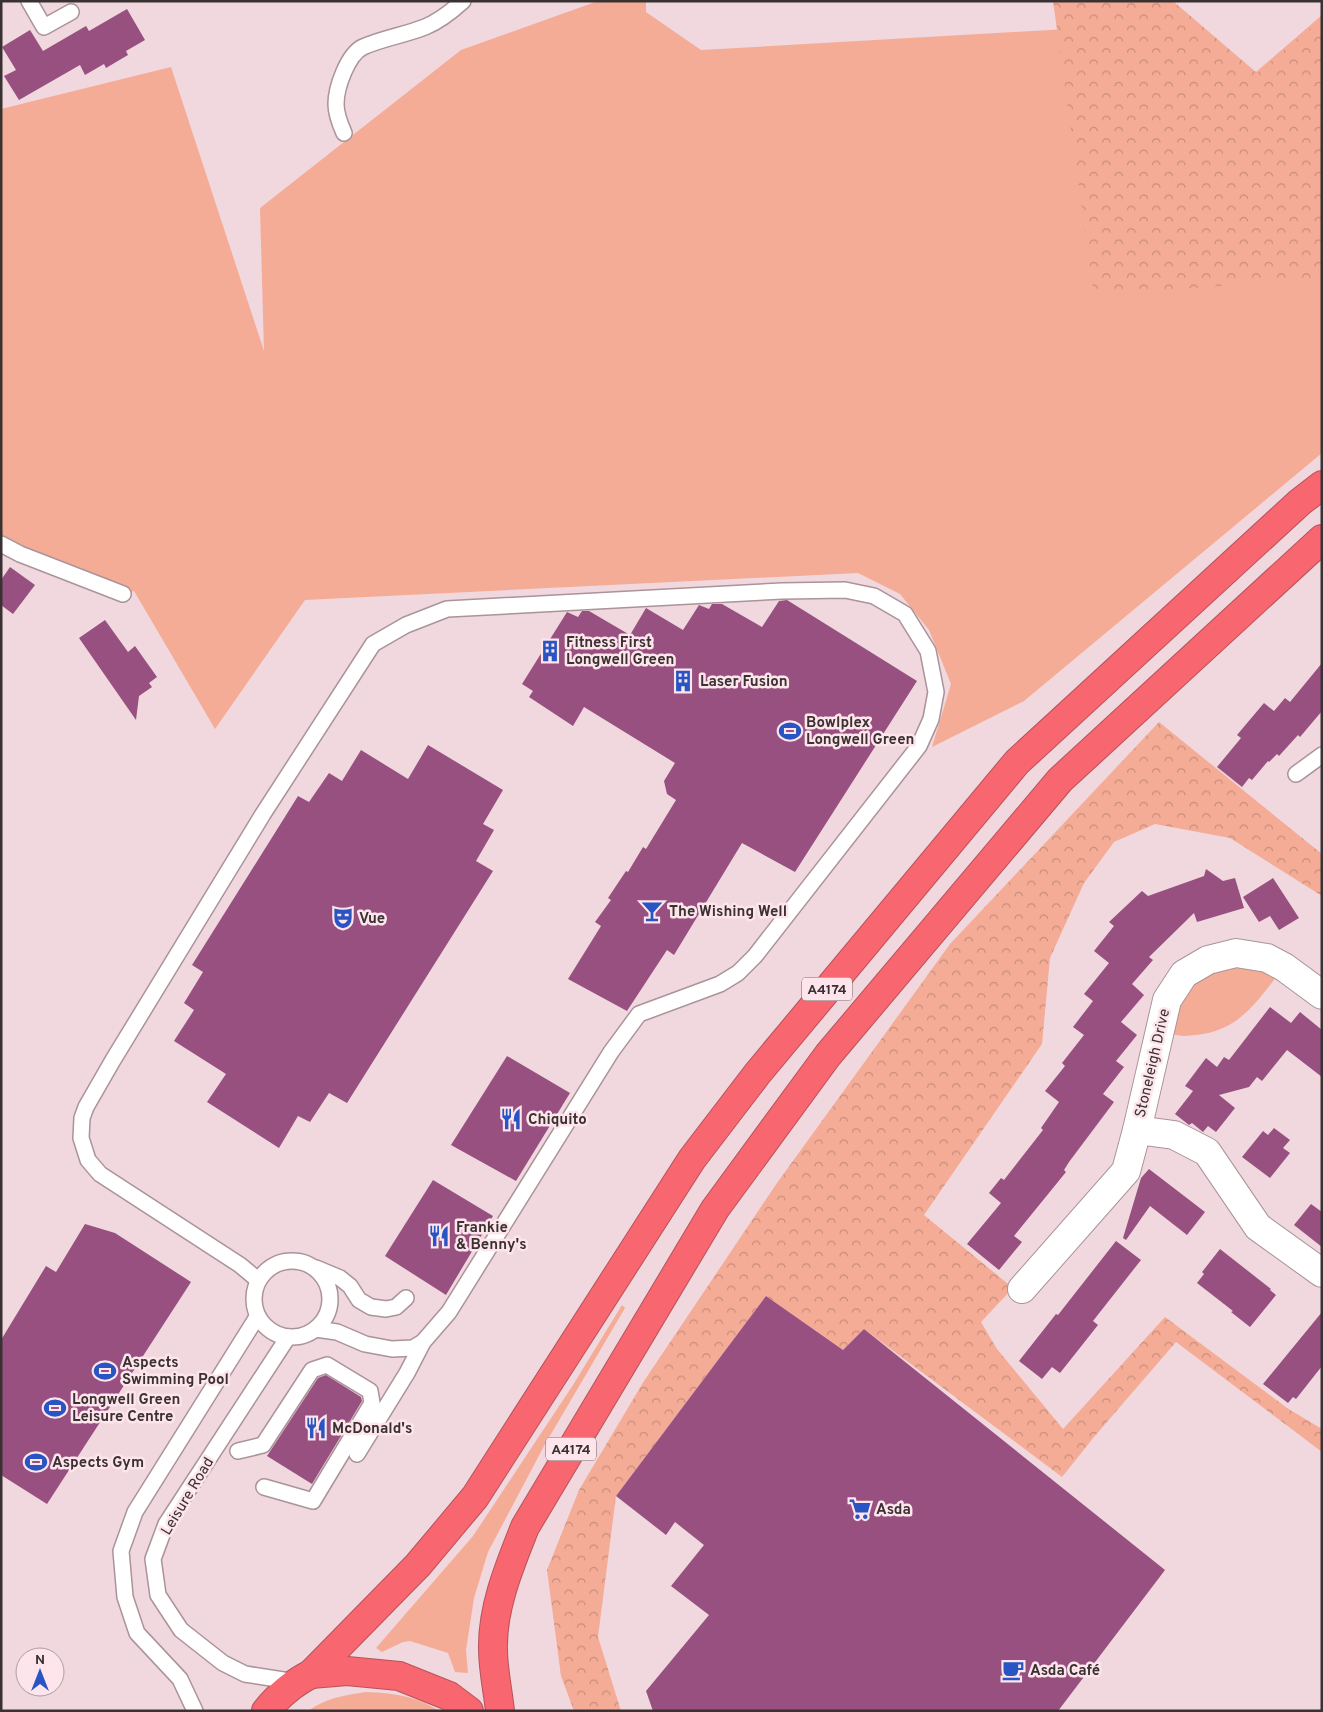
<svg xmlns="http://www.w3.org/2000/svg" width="1323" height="1712" font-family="Overpass,sans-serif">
<defs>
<pattern id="forest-crowns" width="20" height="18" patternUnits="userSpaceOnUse" patternTransform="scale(1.25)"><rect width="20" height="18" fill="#f5ac96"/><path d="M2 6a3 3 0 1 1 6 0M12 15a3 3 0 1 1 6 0" fill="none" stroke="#c78d7b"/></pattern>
</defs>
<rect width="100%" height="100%" fill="#f0d8de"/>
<!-- green -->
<g fill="#f5ac96">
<polygon points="598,1 646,1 646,12 701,50 1101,27 1256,72 1322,15 1322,453 1024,701 932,747 951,684 929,630 900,594 858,573 305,600 215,729 134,591 123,594 1,548 1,109 171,67 264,351 260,208 461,50"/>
<path d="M1243,964L1277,976C1254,1006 1236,1031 1196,1035C1186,1036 1180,1037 1170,1033C1175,1013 1187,981 1208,972C1219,967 1232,966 1243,964Z"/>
<polygon points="622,1305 625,1308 544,1446 488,1552 474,1598 466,1650 468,1673 455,1672 448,1653 410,1641 403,1642 382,1652 376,1648 473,1536 573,1385"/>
<path d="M366,1692C392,1693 417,1696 439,1711H308C326,1698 345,1695 366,1692Z"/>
</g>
<!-- forest -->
<g fill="url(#forest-crowns)">
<polygon points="1053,1 1173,1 1257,73 1322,18 1322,278 1094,296"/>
<polygon points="1159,722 1322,854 1322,896 1230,838 1155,824 1114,842 1084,883 1050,958 1042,1044 924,1215 1013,1288 981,1322 997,1349 1063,1429 1165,1317 1287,1408 1322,1429 1322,1452 1176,1342 1094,1437 1062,1477 864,1329 843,1350 766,1296 616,1496 598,1637 621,1711 574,1711 561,1676 547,1570 579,1490 644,1381 777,1183 950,944"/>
</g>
<!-- building -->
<g fill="#975080">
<polygon points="127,9 145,40 126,51 128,55 106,68 104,64 85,75 80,65 19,100 4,76 16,70 2,47 30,30 43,51 86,26 89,31"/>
<polygon points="10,567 35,585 13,614 1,605 1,580"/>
<polygon points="787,600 917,681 795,872 742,843 674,955 667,950 627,1011 568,979 601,926 595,922 611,900 608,898 626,871 628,872 643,847 646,849 676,800 667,794 664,781 675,763 584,707 573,726 529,697 533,691 522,684 567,612 578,617 582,611 589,611 630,635 646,608 683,630 699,605 709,609 712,604 722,604 762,627 779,601"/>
<polygon points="105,620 128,652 135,646 157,677 149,683 152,687 139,696 136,720 79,638"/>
<polygon points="1322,663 1322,711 1300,737 1298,735 1279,756 1277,754 1269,762 1268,761 1252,780 1249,778 1242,787 1217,767 1241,738 1237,735 1264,703 1274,711 1285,698 1290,702"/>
<polygon points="428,745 503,790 483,824 494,830 476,861 493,871 347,1103 329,1093 310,1122 298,1116 279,1148 207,1102 226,1074 174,1041 194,1010 184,1003 203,972 192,965 298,796 309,802 329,773 342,781 361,750 408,779"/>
<polygon points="1206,869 1223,881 1235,878 1244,908 1197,922 1194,913 1149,957 1153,960 1132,984 1144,995 1121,1022 1137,1035 1116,1061 1124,1067 1103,1094 1114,1102 1069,1162 1064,1170 1066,1172 1014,1236 1022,1242 999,1270 967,1244 1001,1203 989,1193 1001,1178 1004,1180 1043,1130 1041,1128 1059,1102 1045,1091 1065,1066 1062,1063 1084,1035 1073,1027 1093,1001 1084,994 1109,963 1094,951 1114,926 1109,922 1142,891 1148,896 1204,876"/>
<polygon points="1273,878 1299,918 1279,930 1270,916 1259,922 1243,897"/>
<polygon points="1270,1007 1291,1023 1300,1012 1322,1030 1322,1077 1287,1050 1262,1081 1257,1077 1249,1087 1219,1095 1235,1108 1216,1132 1208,1126 1203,1132 1192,1123 1189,1125 1175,1114 1193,1091 1185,1086 1206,1058 1217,1067 1224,1057 1229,1060"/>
<polygon points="507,1056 570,1093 516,1181 451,1145"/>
<polygon points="1274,1128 1290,1140 1283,1148 1290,1153 1270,1178 1242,1157 1263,1131 1268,1135"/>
<polygon points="1149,1169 1205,1212 1187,1235 1150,1206 1126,1240 1123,1238 1141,1178"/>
<polygon points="433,1180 493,1216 446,1295 385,1256"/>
<polygon points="1311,1204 1322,1212 1322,1247 1294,1225"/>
<polygon points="85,1224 115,1233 191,1282 47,1504 1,1475 1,1340 46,1266 56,1272"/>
<polygon points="1116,1241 1141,1260 1093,1321 1098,1325 1060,1373 1052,1367 1042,1379 1019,1361 1056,1314 1058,1315"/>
<polygon points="1220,1249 1271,1289 1270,1290 1276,1295 1250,1327 1231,1312 1233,1311 1197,1283 1204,1274 1202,1272"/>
<polygon points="766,1296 843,1350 864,1329 1165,1570 1058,1711 653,1711 646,1691 709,1615 671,1586 704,1545 675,1522 666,1535 616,1496"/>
<polygon points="1322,1312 1322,1366 1296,1399 1293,1397 1288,1403 1263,1384"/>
<polygon points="326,1375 361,1397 362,1401 312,1484 267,1456 318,1378"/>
</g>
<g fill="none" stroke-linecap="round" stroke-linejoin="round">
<!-- lane casing -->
<g stroke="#aa9399" stroke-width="18">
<g id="lane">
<polyline points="29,1 44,27 71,12"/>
<path d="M344,133C340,124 336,114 336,104C336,87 348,54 363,47C383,38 405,35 425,27C440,21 452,11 463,1"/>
<polyline points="1,544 20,554 123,594"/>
<polyline points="1296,774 1322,755"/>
<circle cx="292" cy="1299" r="38"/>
<polyline points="316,1268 340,1278 350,1286 359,1300 371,1307 386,1309 396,1307 406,1298"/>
<polyline points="258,1280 240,1265 100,1174 88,1160 81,1138 82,1118 86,1107 113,1060 263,814 373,644 406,625 447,609 782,591 845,590 874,596 905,614 928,651 936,692 931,719 919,746 755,956 738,973 720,984 639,1014 611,1052 449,1312 423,1342 413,1348 392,1349 365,1344 337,1332 316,1329"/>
<polyline points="288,1337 166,1524 153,1559 158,1595 181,1630 223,1663 245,1674 296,1682"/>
<polyline points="238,1451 263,1445 312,1370 327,1365 370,1391 372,1403 313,1501 264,1487"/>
<polyline points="357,1454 407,1373 423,1342"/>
<polyline points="195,1711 180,1679 137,1633 125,1597 121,1551 135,1512 257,1317"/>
</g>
</g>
<!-- street casing -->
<g stroke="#aa9399" stroke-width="30">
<g id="street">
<polyline points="1137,1130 1167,1000 1184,974 1208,960 1236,953 1267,958 1284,967 1322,995"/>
<polyline points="1022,1289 1126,1171 1137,1130 1174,1135 1207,1152 1258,1227 1322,1273"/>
</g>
</g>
<!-- highway casing -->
<g stroke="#b6535b" stroke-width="30">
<g id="highway">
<polyline points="311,1674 347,1671 399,1676 449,1696 469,1711"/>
<path d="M266,1711C279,1695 293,1683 311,1674L418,1565L475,1497L692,1159L757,1074L1017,762L1300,502L1322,485"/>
<path d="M500,1711C498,1691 493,1670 493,1649C492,1607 510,1565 525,1527L715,1209L828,1055L1060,780L1322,539"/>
</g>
</g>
<!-- lane -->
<use href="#lane" stroke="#fff" stroke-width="15"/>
<!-- street -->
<use href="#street" stroke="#fff" stroke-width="28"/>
<!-- highway -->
<use href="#highway" stroke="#f86670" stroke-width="28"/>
</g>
<!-- icons -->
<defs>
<g id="building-bare" transform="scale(1.725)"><path d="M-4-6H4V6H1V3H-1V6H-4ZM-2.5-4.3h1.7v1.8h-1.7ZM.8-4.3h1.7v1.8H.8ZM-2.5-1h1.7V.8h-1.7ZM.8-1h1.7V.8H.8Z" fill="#2855c3" stroke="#fde5eb" stroke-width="2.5" paint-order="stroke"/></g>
<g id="stadium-bare" transform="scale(1.725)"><path d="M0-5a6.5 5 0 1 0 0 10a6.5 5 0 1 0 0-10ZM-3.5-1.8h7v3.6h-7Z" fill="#2855c3" stroke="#fde5eb" stroke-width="2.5" paint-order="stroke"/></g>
<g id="bar-bare" transform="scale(1.725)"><path d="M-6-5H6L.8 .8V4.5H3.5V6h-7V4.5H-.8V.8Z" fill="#2855c3" stroke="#fde5eb" stroke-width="2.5" paint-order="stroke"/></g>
<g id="theatre-bare" transform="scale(1.725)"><path d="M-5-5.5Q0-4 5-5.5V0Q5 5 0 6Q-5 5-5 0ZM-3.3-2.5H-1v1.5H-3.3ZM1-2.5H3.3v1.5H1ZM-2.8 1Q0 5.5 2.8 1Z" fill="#2855c3" stroke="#fde5eb" stroke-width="2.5" paint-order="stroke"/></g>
<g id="restaurant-bare" transform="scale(1.725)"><path d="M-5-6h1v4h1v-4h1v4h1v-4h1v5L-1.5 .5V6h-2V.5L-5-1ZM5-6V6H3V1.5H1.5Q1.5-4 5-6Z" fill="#2855c3" stroke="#fde5eb" stroke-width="2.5" paint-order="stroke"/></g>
<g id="supermarket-bare" transform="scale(1.725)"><path d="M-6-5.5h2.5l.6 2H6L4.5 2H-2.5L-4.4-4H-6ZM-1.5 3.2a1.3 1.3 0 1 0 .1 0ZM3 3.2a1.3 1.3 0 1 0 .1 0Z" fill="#2855c3" stroke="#fde5eb" stroke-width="2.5" paint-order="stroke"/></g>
<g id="cafe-bare" transform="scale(1.725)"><path d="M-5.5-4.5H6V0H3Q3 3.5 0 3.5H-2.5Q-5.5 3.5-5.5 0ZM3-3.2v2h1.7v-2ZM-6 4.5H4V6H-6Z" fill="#2855c3" stroke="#fde5eb" stroke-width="2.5" paint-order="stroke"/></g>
</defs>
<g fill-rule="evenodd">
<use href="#building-bare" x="550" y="651"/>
<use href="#building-bare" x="683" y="681"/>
<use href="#stadium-bare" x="790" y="731"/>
<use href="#bar-bare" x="652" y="911"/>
<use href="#theatre-bare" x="343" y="918"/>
<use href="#restaurant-bare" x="511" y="1119"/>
<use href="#restaurant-bare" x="439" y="1236"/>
<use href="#stadium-bare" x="105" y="1371"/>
<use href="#stadium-bare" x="55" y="1408"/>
<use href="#restaurant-bare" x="316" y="1428"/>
<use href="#stadium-bare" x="36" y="1462"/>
<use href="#supermarket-bare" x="860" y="1509"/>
<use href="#cafe-bare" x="1013" y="1670"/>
</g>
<g text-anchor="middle" stroke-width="5" stroke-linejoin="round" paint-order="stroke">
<!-- shield labels -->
<g fill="#fde5eb" stroke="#74676a" stroke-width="1">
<rect x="802" y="977.5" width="50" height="23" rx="4"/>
<rect x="546" y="1437.5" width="50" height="23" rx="4"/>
</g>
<g font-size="14" font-weight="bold" fill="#3a3133">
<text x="827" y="994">A4174</text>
<text x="571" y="1454">A4174</text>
</g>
<!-- poi labels -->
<g font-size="15" font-weight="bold" fill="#3a3133" stroke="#fde5eb" text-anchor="start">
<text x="566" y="647">Fitness First<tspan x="566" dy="17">Longwell Green</tspan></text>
<text x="700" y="686">Laser Fusion</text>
<text x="806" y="727">Bowlplex<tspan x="806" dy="17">Longwell Green</tspan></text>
<text x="669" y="916">The Wishing Well</text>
<text x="359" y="923">Vue</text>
<text x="528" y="1124">Chiquito</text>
<text x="456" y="1232">Frankie<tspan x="456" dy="17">&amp; Benny's</tspan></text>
<text x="122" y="1367">Aspects<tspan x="122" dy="17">Swimming Pool</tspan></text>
<text x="72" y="1404">Longwell Green<tspan x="72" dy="17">Leisure Centre</tspan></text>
<text x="332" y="1433">McDonald's</text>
<text x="52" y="1467">Aspects Gym</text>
<text x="876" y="1514">Asda</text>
<text x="1030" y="1675">Asda Café</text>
</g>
<!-- street labels -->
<g font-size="15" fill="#3a3133" stroke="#fde5eb">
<text transform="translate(1152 1063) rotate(-77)" y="5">Stoneleigh Drive</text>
<text transform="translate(187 1496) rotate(-59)" y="5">Leisure Road</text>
</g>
</g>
<!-- border -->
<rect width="1323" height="1712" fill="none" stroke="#3a3133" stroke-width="5"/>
<!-- north arrow -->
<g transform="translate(40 1672)"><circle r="24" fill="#fde5eb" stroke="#af9da1"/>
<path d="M0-4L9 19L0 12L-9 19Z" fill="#2855c3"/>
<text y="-8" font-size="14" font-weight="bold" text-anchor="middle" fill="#3a3133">N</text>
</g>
</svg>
